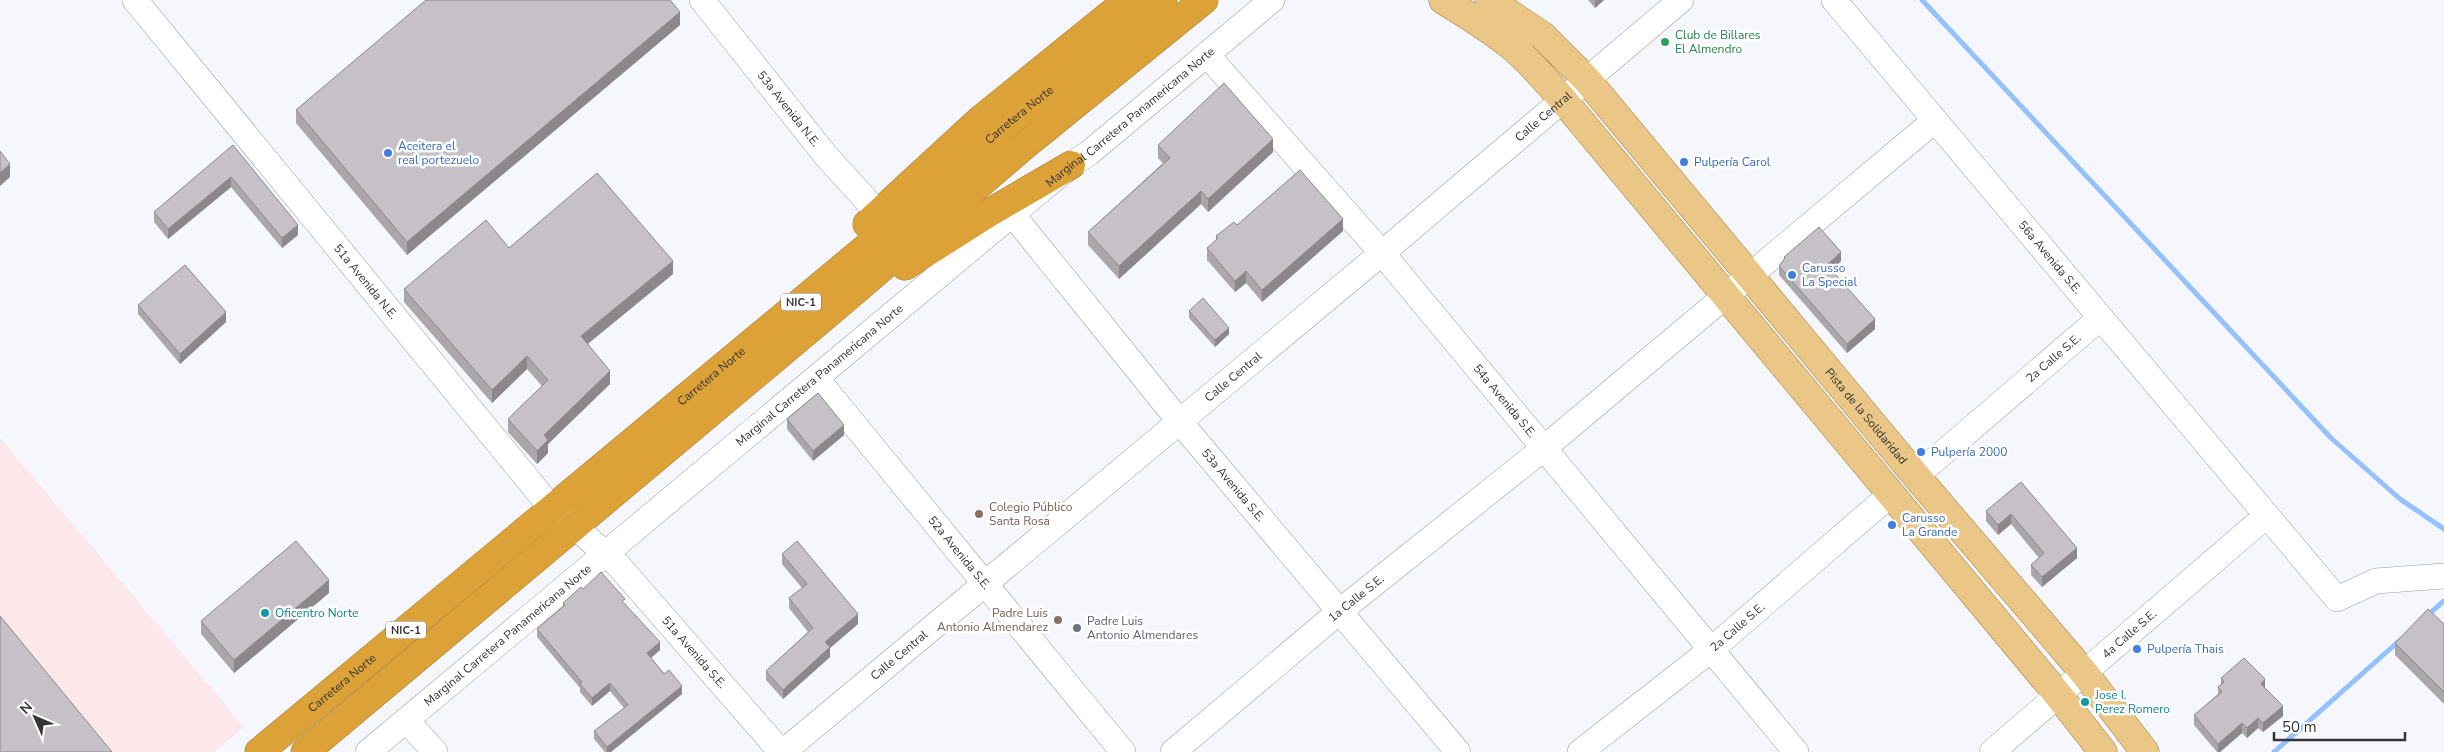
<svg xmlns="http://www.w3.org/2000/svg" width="2444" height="752" font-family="'Nunito Sans',sans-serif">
<rect width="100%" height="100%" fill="#f6f7fd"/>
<!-- industrial -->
<polygon fill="#fce7eb" points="0,438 244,727 214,752 0,752"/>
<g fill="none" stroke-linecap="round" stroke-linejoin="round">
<!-- stream -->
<g stroke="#95c1fc" stroke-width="5">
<polyline points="1922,0 2331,438 2400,499 2444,529"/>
<polyline points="2428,615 2444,601"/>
<polyline points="2274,752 2399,641"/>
</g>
<!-- minor casing -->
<g stroke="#9c9ca2" stroke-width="26">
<g id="minor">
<path id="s1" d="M135,0L544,499L618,565L781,752"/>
<path id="s2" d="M702,0L827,157L879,214"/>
<path id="s3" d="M1834,0L2337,599L2376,581L2444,576"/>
<path id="s4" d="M1208,56L1382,253L1796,752"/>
<path id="s5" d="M1012,214L1180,422L1458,752"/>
<path id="s6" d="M816,378L1123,752"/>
<path id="s7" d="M1916,476L2099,319"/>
<polyline points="406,720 435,752"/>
<path id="s8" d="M368,752L1071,165L1089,153L1272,0"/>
<path id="s9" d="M783,752L1382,253L1681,0"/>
<path id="s10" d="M1173,752L1340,611L1543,449L1934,121"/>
<path id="s11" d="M1580,752L1712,649L1890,495"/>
<path id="s12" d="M1992,752L2266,516"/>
</g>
</g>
<!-- major casing -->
<g stroke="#a27c37" stroke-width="29">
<g id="major">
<path d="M1443,0C1466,14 1489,28 1510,45C1530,61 1546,81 1563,100L2059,696L2103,752"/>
<path id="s13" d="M1489,0L1543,36L1587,80L1916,476L2085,674L2145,752"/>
</g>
</g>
<!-- highway casing -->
<g stroke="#a27c37" stroke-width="29">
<g id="highway">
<polyline points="867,224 981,119 1128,0"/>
<polyline points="905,266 987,214 1071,165"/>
<path id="s14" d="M259,752L908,213L1003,127L1163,0"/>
<polyline points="305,752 829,313 1024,146 1204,0"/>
</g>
</g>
<!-- minor -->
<use href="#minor" stroke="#fff" stroke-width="25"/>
<!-- major -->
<use href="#major" stroke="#eac787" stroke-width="28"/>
<!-- highway -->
<use href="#highway" stroke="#dca237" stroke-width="28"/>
</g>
<!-- wall -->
<g fill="#aaa6aa">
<polygon points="1588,0 1604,0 1595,8"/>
<polygon points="680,25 407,255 296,123 296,110"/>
<polygon points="233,145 298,235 282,248 231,187 168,239 154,222 154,212"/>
<polygon points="1158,145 1273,152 1208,212 1201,204 1119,279 1088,245 1088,232 1163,163 1158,158"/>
<polygon points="1237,225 1343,231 1262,302 1246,283 1235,292 1207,260 1207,248 1216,240 1216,236"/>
<polygon points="509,248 673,274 588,344 610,384 548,444 548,453 537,464 508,432 508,419 542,386 527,369 492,403 404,302 404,289"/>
<polygon points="1784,257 1841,261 1831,270 1875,329 1847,353 1779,275 1779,266 1784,260"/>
<polygon points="138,305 226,322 180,364 138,314"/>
<polygon points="1189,311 1229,334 1215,347 1189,318"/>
<polygon points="787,419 844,435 813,461 787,429"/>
<polygon points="2021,482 2077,558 2042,587 2031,575 2031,565 2039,558 2011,524 1998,535 1986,521 1986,511"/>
<polygon points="782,554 858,624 830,648 830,657 783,699 766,680 766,671 808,632 789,608 789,598 802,588 782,564"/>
<polygon points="583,589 625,604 660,650 651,658 682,694 611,752 605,752 594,739 594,731 624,708 610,691 592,706 580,692 580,688 537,637 537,629 563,607 563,603"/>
<polygon points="329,593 234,673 201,634 201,621"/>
<polygon points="2444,624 2444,704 2395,655 2395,643"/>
<polygon points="2221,678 2265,688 2283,716 2263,732 2258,728 2247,738 2242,733 2220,752 2217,752 2194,725 2194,715 2218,694 2218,687 2221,685"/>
</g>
<!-- shaded-wall -->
<g fill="#8b878b">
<polygon points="1595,0 1604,0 1595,8"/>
<polygon points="680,12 680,25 407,255 407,242"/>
<polygon points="1273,139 1273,152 1208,212 1208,199"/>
<polygon points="10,164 10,177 0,186 0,173"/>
<polygon points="231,177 231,187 168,239 168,229"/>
<polygon points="1201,191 1201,204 1119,279 1119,266"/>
<polygon points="1343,219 1343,231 1262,302 1262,290"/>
<polygon points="298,225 298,235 282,248 282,238"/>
<polygon points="1841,252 1841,261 1827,275 1827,265"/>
<polygon points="673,261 673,274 581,349 581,336"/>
<polygon points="1246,271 1246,283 1235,292 1235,281"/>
<polygon points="226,312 226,322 180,364 180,354"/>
<polygon points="1875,319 1875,329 1847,353 1847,344"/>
<polygon points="1229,328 1229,334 1215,347 1215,340"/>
<polygon points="527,356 527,369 492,403 492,390"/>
<polygon points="610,371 610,384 548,444 548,453 537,464 537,451 544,435"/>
<polygon points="844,425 844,435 813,461 813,451"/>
<polygon points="2011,514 2011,524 1998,535 1998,525"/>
<polygon points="2077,548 2077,558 2042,587 2042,577"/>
<polygon points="329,580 329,593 234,673 234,660"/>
<polygon points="858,614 858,624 830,648 830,657 783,699 783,690 825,642"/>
<polygon points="660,642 660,650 647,661 647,653"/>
<polygon points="2265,679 2265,689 2261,684"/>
<polygon points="610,683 610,691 592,706 592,698"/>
<polygon points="682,686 682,694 611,752 607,752 607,747"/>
<polygon points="2283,706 2283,716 2263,732 2263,723"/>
<polygon points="2258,718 2258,728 2247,738 2247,728"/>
<polygon points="2242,723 2242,733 2220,752 2218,752 2218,744"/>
</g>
<!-- building -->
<g fill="#c6c1c6" stroke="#8b878b">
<polygon points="426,0 670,0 680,12 407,242 296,110"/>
<polygon points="1224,83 1273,139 1208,199 1201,191 1119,266 1088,232 1170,158 1158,145"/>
<polygon points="233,145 298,225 282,238 231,177 168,229 154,212"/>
<polygon points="0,151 10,164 0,173"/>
<polygon points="1300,170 1343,219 1262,290 1246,271 1235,281 1207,248 1218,238 1216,236 1234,222 1237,225"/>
<polygon points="597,173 673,261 581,336 610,371 544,435 548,440 537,451 508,419 548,380 527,356 492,390 404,289 486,220 509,248"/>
<polygon points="1819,227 1841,252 1827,265 1875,319 1847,344 1779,266 1785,258 1784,257"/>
<polygon points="185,265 226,312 180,354 138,305"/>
<polygon points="1203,298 1229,328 1215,340 1189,311"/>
<polygon points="818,393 844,425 813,451 787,419"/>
<polygon points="2021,482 2077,548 2042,577 2031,565 2044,553 2011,514 1998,525 1986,511"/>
<polygon points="296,541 329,580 234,660 201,621"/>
<polygon points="797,541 858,614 825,642 830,647 783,690 766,671 813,628 789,598 807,584 782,554"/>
<polygon points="601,572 625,599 622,601 660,642 647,653 664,674 669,670 682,686 607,747 594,731 628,705 610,683 592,698 580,684 582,682 537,629 565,605 563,603 581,587 583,589"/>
<polygon points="2428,609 2444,624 2444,692 2395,643"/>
<polygon points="0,616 112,752 0,752"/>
<polygon points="2244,658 2265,679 2261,684 2283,706 2263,723 2258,718 2247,728 2242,723 2218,744 2194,715 2222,692 2218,687 2224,682 2221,678"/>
</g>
<!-- markers -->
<circle fill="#2e9e5b" stroke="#fff" stroke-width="2" cx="1665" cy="42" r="5"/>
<g fill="#3f7fe0" stroke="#fff" stroke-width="2">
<circle cx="388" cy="153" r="5"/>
<circle cx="1684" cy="162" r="5"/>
<circle cx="1792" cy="275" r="5"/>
<circle cx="1921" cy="452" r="5"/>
<circle cx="1892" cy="525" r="5"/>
<circle cx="2137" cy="649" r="5"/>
</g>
<g fill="#8d6e63" stroke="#fff" stroke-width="2">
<circle cx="979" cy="514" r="5"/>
<circle cx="1058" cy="620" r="5"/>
</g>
<g fill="#0f9aa8" stroke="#fff" stroke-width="2">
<circle cx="265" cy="613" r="5"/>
<circle cx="2085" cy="702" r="5"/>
</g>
<circle fill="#6b7280" stroke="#fff" stroke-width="2" cx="1077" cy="628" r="5"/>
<g text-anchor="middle" stroke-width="5" stroke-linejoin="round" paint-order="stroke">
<!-- shield labels -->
<g fill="#fff" stroke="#727273" stroke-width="1">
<rect x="781" y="293.5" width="40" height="17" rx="4"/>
<rect x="386" y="621.5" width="40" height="17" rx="4"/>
</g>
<g font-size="11" font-weight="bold" fill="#353537">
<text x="801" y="306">NIC-1</text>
<text x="406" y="634">NIC-1</text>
</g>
<!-- leisure labels -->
<g font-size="12" fill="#27864d" stroke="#fff" text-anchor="start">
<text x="1675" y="39">Club de Billares<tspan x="1675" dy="14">El Almendro</tspan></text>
</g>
<!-- street labels -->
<g font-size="12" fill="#353537" stroke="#fff">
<text dy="4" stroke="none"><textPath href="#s2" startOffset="139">53a Avenida N.E.</textPath></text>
<text dy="4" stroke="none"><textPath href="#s14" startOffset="992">Carretera Norte</textPath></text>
<text dy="4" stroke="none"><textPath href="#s8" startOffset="992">Marginal Carretera Panamericana Norte</textPath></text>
<text dy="4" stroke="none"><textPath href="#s9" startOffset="991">Calle Central</textPath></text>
<text dy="4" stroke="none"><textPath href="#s3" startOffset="336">56a Avenida S.E.</textPath></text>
<text dy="4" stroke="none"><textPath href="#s1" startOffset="364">51a Avenida N.E.</textPath></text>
<text dy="4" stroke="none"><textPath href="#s7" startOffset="181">2a Calle S.E.</textPath></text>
<text dy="4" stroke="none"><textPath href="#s8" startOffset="588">Marginal Carretera Panamericana Norte</textPath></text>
<text dy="4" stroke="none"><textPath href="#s14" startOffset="588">Carretera Norte</textPath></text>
<text dy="4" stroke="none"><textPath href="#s9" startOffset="586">Calle Central</textPath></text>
<text dy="4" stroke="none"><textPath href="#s4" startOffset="455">54a Avenida S.E.</textPath></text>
<text dy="4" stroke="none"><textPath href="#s13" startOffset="564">Pista de la Solidaridad</textPath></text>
<text dy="4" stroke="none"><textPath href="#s5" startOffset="350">53a Avenida S.E.</textPath></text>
<text dy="4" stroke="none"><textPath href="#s6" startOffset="226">52a Avenida S.E.</textPath></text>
<text dy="4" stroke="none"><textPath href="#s10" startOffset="239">1a Calle S.E.</textPath></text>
<text dy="4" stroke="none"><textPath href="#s11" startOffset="201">2a Calle S.E.</textPath></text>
<text dy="4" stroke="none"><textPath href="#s8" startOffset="182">Marginal Carretera Panamericana Norte</textPath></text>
<text dy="4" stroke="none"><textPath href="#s12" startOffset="181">4a Calle S.E.</textPath></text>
<text dy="4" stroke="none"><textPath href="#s1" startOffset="860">51a Avenida S.E.</textPath></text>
<text dy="4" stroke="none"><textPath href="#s9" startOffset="151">Calle Central</textPath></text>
<text dy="4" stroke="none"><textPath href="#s14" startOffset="108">Carretera Norte</textPath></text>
</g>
<!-- shop labels -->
<g font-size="12" fill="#366cbe" stroke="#fff" text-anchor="start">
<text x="398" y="150">Aceitera el<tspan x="398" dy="14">real portezuelo</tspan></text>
<text x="1694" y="166">Pulpería Carol</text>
<text x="1802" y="272">Carusso<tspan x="1802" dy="14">La Special</tspan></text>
<text x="1931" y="456">Pulpería 2000</text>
<text x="1902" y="522">Carusso<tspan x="1902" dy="14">La Grande</tspan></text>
<text x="2147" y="653">Pulpería Thais</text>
</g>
<!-- education labels -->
<g font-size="12" fill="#785e54" stroke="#fff" text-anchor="start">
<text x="989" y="511">Colegio Público<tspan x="989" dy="14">Santa Rosa</tspan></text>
<text x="1048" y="617" text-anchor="end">Padre Luis<tspan x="1048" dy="14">Antonio Almendarez</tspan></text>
</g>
<!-- culture labels -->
<g font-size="12" fill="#0d838f" stroke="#fff" text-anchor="start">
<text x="275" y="617">Oficentro Norte</text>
<text x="2095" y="699">Jose I.<tspan x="2095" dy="14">Perez Romero</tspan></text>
</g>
<!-- worship labels -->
<g font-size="12" fill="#5b616d" stroke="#fff" text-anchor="start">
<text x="1087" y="625">Padre Luis<tspan x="1087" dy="14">Antonio Almendares</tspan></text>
</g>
</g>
<!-- north arrow -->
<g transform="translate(35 717) rotate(315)" stroke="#ffffff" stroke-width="4" paint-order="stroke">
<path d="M0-4L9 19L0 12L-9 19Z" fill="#353537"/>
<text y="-8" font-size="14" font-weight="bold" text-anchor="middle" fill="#353537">N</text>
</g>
<!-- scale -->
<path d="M2274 732v8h131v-8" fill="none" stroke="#353537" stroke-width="2.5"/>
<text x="2282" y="732" font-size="15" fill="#353537" stroke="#ffffff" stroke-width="4" paint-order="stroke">50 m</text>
</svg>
